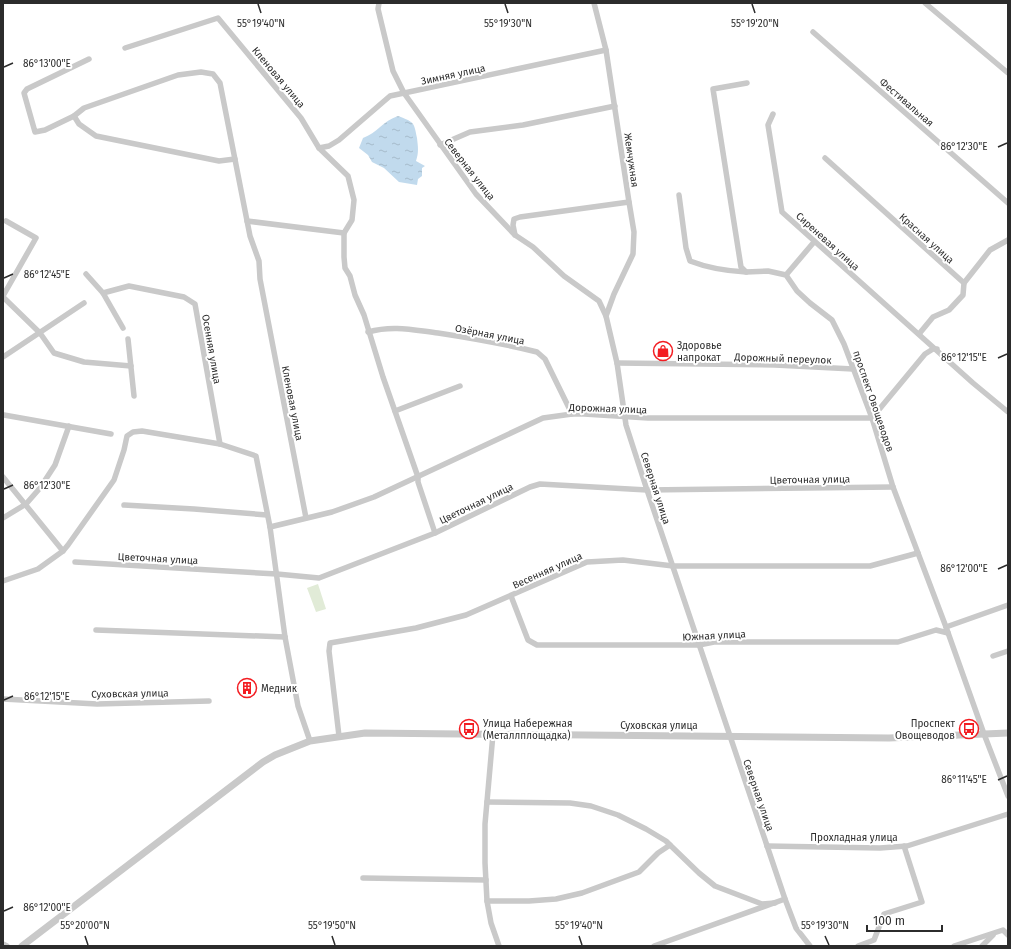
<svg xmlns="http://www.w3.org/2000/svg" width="1011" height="949" font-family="'Fira Sans',sans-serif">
<defs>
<pattern id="water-ripples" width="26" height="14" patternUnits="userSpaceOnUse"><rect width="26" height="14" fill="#c1daed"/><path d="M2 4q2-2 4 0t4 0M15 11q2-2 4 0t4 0" fill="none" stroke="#a6bbcb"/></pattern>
</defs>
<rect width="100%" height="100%" fill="#fff"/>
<!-- green -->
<polygon fill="#e1ebd7" points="318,584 326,609 316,612 307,588"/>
<!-- water -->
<path fill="url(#water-ripples)" d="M398,116C414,122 414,122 417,138C418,147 419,152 416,161L425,166L422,168V176L418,179L417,185L399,182L384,168L372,162L368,155L359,148L363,138C377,133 383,121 398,116Z"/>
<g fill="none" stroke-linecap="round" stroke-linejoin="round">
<!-- minor -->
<g stroke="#c9c9c9" stroke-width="5.5">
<polyline points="379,3 378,9 393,71 404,93 476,194 515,235 533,247 564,276 599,301 606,316 617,363 626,425 647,490 785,899 796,928 810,946"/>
<polyline points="594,3 606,50 629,202 634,232 633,254 614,294 606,316"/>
<polyline points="925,3 1008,73"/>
<polyline points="813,32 1008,203"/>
<polyline points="125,48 218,18 301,118 319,148 348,176 354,200 352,220 344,233 247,221"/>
<polyline points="89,59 27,89 24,93 35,132 45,130 74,116 79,124 96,136 219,161 235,159"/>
<polyline points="747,83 713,89 741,267 746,272 768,271 786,275 797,291 810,303 832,320 844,344 872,418 893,487 946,627 984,734 1008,796"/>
<polyline points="773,114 768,125 782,212 973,383 1008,412"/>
<polyline points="74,116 84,108 178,75 201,72 213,74 220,83 250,236 259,261 260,279 306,518"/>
<polyline points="440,145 470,132 523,125 615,106"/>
<polyline points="319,148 329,146 339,140 390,96 606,50"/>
<polyline points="825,158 964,283 963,295 949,310 933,317 919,334"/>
<path d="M679,195L686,248L690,261C708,268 726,271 746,272"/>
<polyline points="344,233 344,257 345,268 350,276 355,295 364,315 383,377 418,477 418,482 435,533"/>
<polyline points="515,235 513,225 514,219 520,217 629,202"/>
<polyline points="86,274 103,293 123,328"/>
<polyline points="786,275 814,242"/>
<polyline points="964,283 990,250 1008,240"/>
<polyline points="103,293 129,286 184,297 195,304 220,444"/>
<polyline points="3,296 36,238 6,221"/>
<polyline points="3,297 40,333 54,353 84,362 131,366"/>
<path d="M368,332C393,325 413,330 438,333C471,338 505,344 537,352L545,359L572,414"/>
<polyline points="128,339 134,396"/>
<polyline points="3,357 84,303"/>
<polyline points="617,363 775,365 853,369"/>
<polyline points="395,411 460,386"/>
<polyline points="4,415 111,434"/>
<polyline points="3,477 63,551"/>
<polyline points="124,505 194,509 267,515"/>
<polyline points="3,518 26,504 40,488 55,465 69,426"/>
<polyline points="270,527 332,512 374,497 543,418 572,414 584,414 648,418 872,418 925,354 933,349 937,349"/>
<polyline points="75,562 277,574 319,578 435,533 530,487 540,484 647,490 893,487"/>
<polyline points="3,581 38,569 63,551 68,545 114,480 124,450 127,436 133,432 142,431 220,444 256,456 270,527 285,637 298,706 310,741"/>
<polyline points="511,596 528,640 537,645 699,645 714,642 898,642 936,630 948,633"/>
<polyline points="946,627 1008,605"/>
<polyline points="96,630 285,637"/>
<polyline points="993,656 1008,651"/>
<polyline points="3,699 97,704 209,701"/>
<polyline points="493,734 485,824 485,863 487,901 491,923 499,946"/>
<polyline points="339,736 329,651 330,643 416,628 466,615 587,562 623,560 673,566 870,566 918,553"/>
<polyline points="487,802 570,803 591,806 618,815 646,829 666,841 670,845"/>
<polyline points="767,846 880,848 907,846 1008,814"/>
<polyline points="363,878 486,880"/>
<polyline points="487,901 529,901 556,899 582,893 639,872 658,853 670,845 699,873 715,886 762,904 775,903"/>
<polyline points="3,944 7,946"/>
<polyline points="654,946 785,899"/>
<polyline points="858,946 874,940 884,914 922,902 904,846"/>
<polyline points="954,946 1003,930 1008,935"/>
<polyline points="982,946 993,935"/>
</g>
<!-- tertiary -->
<polyline stroke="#c9c9c9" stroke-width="7" points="22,946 263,762 275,755 310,741 365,733 889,738 1008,733"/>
</g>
<!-- ticks -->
<path fill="none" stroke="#2c2c2c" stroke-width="1.5" d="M258,4L261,13M505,4L508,13M752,4L755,13M4,67L13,63M998,147L1007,143M4,278L13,274M998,358L1007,354M4,489L13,485M998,569L1007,565M4,700L13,696M998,780L1007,776M4,911L13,907M85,936L88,945M332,936L335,945M579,936L582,945M825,936L829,945"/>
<!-- icons -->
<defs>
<g id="shop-ring" transform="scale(1)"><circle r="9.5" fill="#fff" stroke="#f31d22" stroke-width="1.5"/><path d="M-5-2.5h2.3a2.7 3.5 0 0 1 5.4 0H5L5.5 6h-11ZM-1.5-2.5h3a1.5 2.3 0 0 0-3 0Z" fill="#f31d22"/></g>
<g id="building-ring" transform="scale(1)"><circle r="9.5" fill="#fff" stroke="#f31d22" stroke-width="1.5"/><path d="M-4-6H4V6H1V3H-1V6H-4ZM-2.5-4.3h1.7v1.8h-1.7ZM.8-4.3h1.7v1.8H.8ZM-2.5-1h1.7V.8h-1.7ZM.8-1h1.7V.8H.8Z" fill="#f31d22"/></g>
<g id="bus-ring" transform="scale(1)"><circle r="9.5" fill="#fff" stroke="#f31d22" stroke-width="1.5"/><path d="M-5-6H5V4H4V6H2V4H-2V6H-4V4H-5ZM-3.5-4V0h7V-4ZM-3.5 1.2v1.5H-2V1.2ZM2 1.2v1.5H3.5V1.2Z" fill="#f31d22"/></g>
</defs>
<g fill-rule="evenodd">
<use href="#shop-ring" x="663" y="351"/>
<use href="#building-ring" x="247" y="688"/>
<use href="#bus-ring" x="469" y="729"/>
<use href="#bus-ring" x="969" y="729"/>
</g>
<g text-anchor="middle" stroke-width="4" stroke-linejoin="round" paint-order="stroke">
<!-- street labels -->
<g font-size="10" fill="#2c2c2c" stroke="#fff">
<text transform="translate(453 74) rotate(-12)" y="4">Зимняя улица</text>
<text transform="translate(279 77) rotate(50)" y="4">Кленовая улица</text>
<text transform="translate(907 102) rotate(41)" y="4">Фестивальная</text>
<text transform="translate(632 160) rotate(82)" y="4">Жемчужная</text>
<text transform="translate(470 169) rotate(52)" y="4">Северная улица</text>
<text transform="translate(927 238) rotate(42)" y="4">Красная улица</text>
<text transform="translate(828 241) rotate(42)" y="4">Сиреневая улица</text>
<text transform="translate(490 334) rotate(11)" y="4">Озёрная улица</text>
<text transform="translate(212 349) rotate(80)" y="4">Осенняя улица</text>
<text transform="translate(783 358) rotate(2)" y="4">Дорожный переулок</text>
<text transform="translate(874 401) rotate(71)" y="4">проспект Овощеводов</text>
<text transform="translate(293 403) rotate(79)" y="4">Кленовая улица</text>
<text transform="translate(608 408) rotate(2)" y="4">Дорожная улица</text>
<text transform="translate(810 479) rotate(-1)" y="4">Цветочная улица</text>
<text transform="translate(656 488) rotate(72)" y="4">Северная улица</text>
<text transform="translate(476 503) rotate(-26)" y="4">Цветочная улица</text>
<text transform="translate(158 558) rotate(3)" y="4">Цветочная улица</text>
<text transform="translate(547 570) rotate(-24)" y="4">Весенняя улица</text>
<text transform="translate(714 635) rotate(-3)" y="4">Южная улица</text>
<text transform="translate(130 693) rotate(-1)" y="4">Суховская улица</text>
<text x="659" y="729">Суховская улица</text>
<text transform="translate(759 795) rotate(71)" y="4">Северная улица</text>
<text x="854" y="841">Прохладная улица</text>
</g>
<!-- poi labels -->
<g font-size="10" fill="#2c2c2c" stroke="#fff" text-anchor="start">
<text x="677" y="349">Здоровье<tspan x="677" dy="12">напрокат</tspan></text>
<text x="261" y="692">Медник</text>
<text x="483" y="727">Улица Набережная<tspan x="483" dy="12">(Металлплощадка)</tspan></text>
<text x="955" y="727" text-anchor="end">Проспект<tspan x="955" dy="12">Овощеводов</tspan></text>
</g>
</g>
<g font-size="10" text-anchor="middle" fill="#2c2c2c" stroke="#fff" stroke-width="4" stroke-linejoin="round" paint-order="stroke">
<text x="508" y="27">55°19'30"N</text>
<text x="261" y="27">55°19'40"N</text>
<text x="755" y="27">55°19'20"N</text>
<text x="47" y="67">86°13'00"E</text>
<text x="964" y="150">86°12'30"E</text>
<text x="47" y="278">86°12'45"E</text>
<text x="964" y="361">86°12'15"E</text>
<text x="47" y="489">86°12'30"E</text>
<text x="964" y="572">86°12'00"E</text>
<text x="47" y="700">86°12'15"E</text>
<text x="964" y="783">86°11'45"E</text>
<text x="47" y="911">86°12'00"E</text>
<text x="85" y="929">55°20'00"N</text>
<text x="332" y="929">55°19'50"N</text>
<text x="579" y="929">55°19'40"N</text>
<text x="825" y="929">55°19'30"N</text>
</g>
<!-- border -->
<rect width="1011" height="949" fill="none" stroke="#2c2c2c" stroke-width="8"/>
<!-- scale -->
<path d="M867 925v6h75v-6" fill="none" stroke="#2c2c2c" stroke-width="2"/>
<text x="873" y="925" font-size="12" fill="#2c2c2c" stroke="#ffffff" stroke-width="3" paint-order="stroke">100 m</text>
</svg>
